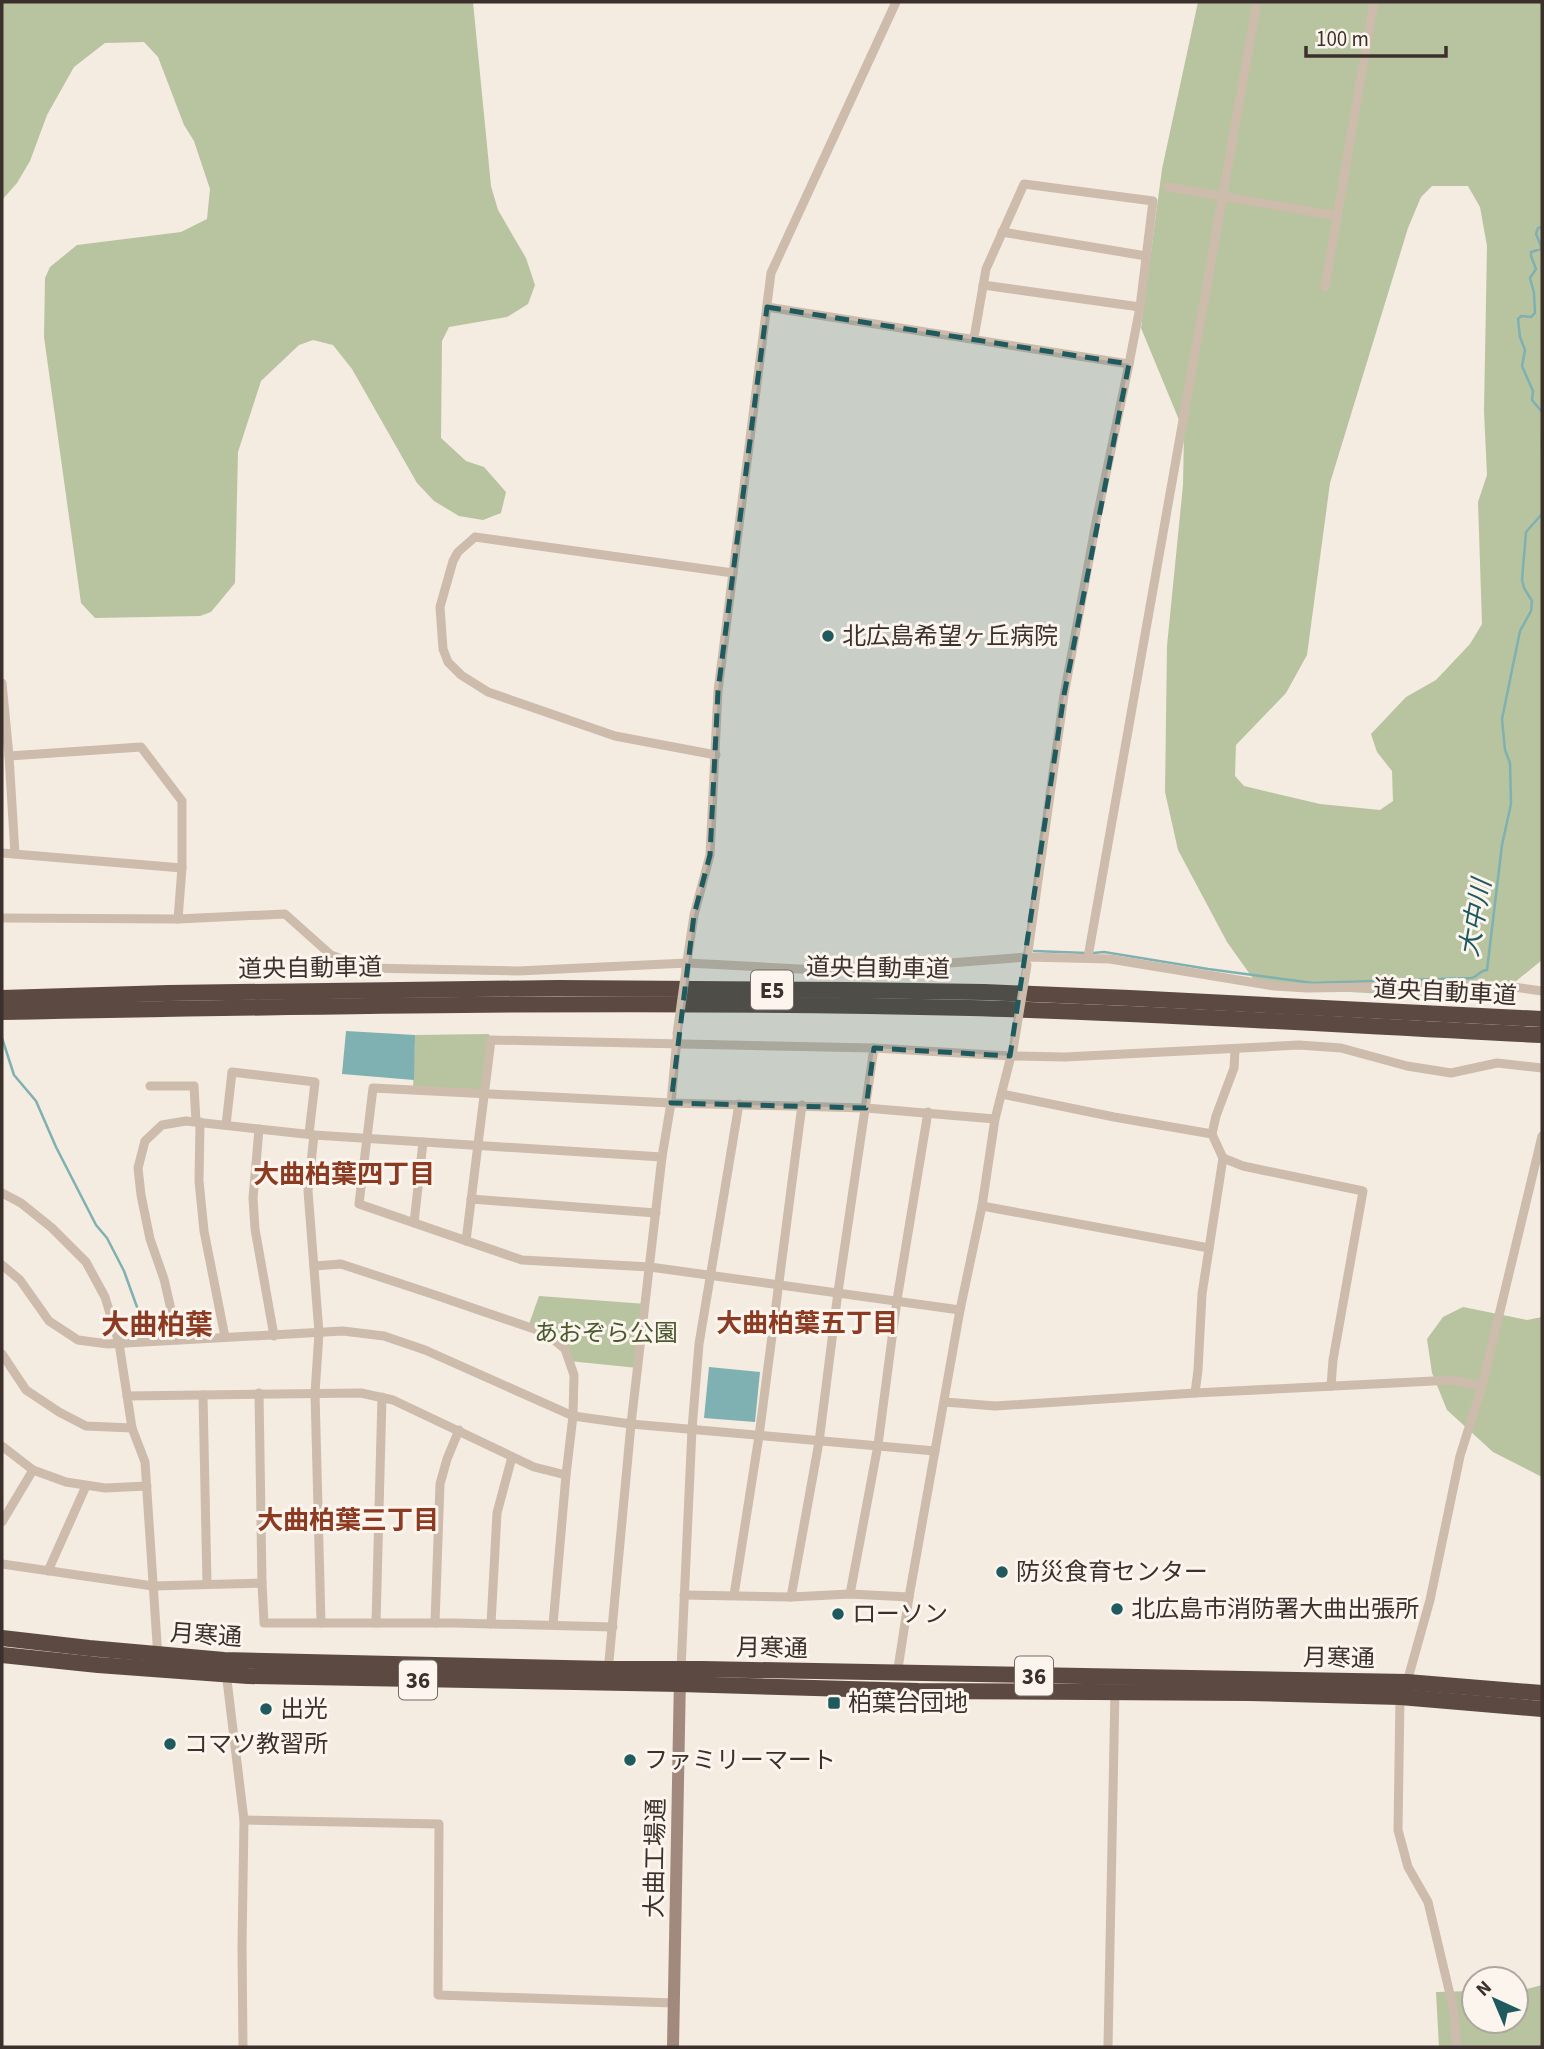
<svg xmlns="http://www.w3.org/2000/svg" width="1544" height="2049" font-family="'Source Sans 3','Noto Sans JP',sans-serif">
<rect width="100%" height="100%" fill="#f4ebe1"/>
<!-- green -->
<g fill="#b8c4a0" fill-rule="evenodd">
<polygon points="2,2 473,2 491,186 498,210 526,258 535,285 528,304 507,317 449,327 442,341 441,438 466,461 484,467 506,492 501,513 483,520 459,516 434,501 417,483 352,369 333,345 313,340 299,345 261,381 238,452 235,583 211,612 200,616 95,618 81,603 44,337 45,278 50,267 77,245 181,232 207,219 210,189 194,141 184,125 158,57 144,42 105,43 74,67 47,115 30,161 17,183 2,200"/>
<path d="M1198,2H1542V960L1493,1000L1296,989L1254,980L1227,942L1178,850L1165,792L1167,646L1183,485L1184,432L1141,328L1162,169ZM1432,186H1468L1480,207L1487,246L1484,411L1487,475L1478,502L1482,624L1470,644L1436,680L1406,697L1371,734L1377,752L1392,771L1393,801L1380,810L1320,804L1244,786L1235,776L1236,745L1286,693L1307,655L1330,483L1408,228L1421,197Z"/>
<polygon points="489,1034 491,1040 483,1094 413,1090 415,1035"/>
<polygon points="539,1296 646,1304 638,1368 569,1361 565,1349 528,1327"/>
<polygon points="1463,1307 1527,1320 1542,1317 1542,1477 1493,1452 1447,1410 1432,1373 1427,1339 1443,1317"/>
<polygon points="1542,1985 1542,2047 1439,2047 1436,1992 1474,1991 1474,2021 1516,2021 1516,1990 1527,1989"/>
</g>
<!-- water -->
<g fill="#7fb0b2">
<polygon points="346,1031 415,1035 414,1080 342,1074"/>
<polygon points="709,1367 760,1372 755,1422 704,1418"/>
</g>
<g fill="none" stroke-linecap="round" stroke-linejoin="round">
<!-- stream -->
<g stroke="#7fb0b2" stroke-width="2.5">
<polyline points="1542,227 1538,228 1536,234 1541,246 1541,249 1531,252 1531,256 1536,269 1530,278 1534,293 1535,313 1531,317 1521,316 1518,319 1520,337 1525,350 1522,366 1533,391 1532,400 1542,412"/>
<polyline points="1542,437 1542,453"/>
<polyline points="1034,951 1086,953"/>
<path d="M1093,953L1104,952L1208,969L1313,983L1471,978C1478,977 1480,970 1487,970L1502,845L1511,804L1510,763L1505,750L1502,719L1520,631L1531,611L1532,601L1524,588L1522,580L1526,532L1542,514"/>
<polyline points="2,1038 14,1075 36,1101 56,1147 96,1225 107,1238 124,1271 137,1307"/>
</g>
<!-- street -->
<g stroke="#cdbbac" stroke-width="9">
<polyline points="1168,187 1338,216"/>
<polyline points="1002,232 1146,256"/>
<polyline points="983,285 1140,307"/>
<polyline points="1325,287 1374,2"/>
<polyline points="767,307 1129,364 1097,517 1064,695 1027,959"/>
<polyline points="974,338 986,269 1024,184 1153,201 1140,307 1129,364"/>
<polyline points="2,683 9,756 15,854"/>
<polyline points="716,755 615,736 488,692 461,675 448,662 443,649 440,607 453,561 458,552 475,537 733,573"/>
<polyline points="9,756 141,747 182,801 182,868 178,919"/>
<polyline points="2,853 182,868"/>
<polyline points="2,918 178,919 285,914 331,955 365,968 518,971 687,963 818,970 858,970 1027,957 1110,959 1274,986 1307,988 1500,985 1542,991"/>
<polyline points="1088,957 1257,2"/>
<polyline points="686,968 694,915 710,855 718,691 771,273 896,2"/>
<polyline points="150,1086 194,1086 196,1122"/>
<polyline points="1002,1094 1114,1117 1212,1134"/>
<polyline points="200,1122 199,1181 204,1231 225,1337"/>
<polyline points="226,1125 232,1072 315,1082 309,1134"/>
<polyline points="259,1129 253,1198 255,1229 274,1336"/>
<polyline points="314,1135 308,1191 319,1333 315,1393 321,1623"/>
<polyline points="1223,1158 1243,1166 1363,1191 1333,1360 1331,1386"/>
<polyline points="2,1193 21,1203 52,1228 86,1262 105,1297 119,1343 132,1428 145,1462 158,1658"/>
<polyline points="471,1199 656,1213"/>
<polyline points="982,1206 1209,1248"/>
<polyline points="414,1223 423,1142"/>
<polyline points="466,1241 491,1040 874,1048 1010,1056 1065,1057 1299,1045 1341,1048 1407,1066 1451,1073 1497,1063 1542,1068"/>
<polyline points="2,1265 20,1280 49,1321 78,1340 108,1344 343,1331 384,1336 425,1350 573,1416 631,1424 935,1451"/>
<polyline points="314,1266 341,1264 435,1295 546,1333 565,1349 574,1375 573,1416 566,1475 553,1625"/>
<polyline points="960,1310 650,1267 522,1260 359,1204 373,1088 671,1103 866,1108 995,1119"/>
<polyline points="178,1340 164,1279 150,1239 141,1195 138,1168 145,1141 162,1125 186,1121 314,1135 662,1157"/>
<polyline points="2,1354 26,1390 59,1412 86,1426 132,1428"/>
<polyline points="259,1393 262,1583"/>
<polyline points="1195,1393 1198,1370 1202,1294 1223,1158 1212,1134 1216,1116 1234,1068 1235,1050"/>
<polyline points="203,1395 207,1584"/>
<polyline points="127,1396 361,1393 393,1400 534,1467 566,1475"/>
<polyline points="945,1402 995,1406 1195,1393 1453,1380 1482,1386"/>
<polyline points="2,1446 33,1470 66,1482 105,1488 147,1486"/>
<polyline points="2,1522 33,1470"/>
<polyline points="2,1564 153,1586 262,1583 264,1623 455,1623 613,1627"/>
<polyline points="48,1571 86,1486"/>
<polyline points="850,1594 878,1445 897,1300 928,1112"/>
<polyline points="684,1595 791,1597 850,1594 909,1597"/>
<polyline points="734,1595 759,1436 802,1105"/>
<polyline points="791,1597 819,1442 838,1292 874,1048"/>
<polyline points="376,1623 382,1397"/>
<polyline points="435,1623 440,1484 447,1459 459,1430"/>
<polyline points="491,1624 497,1513 512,1457"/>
<polyline points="681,1669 692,1429 699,1344 739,1104"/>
<polyline points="226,1672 244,1820 242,1946 243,2047"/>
<polyline points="608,1672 631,1424 662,1157 671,1103 677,1038"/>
<polyline points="897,1675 909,1597 960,1310 982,1206 995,1119 1012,1052"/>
<polyline points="244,1820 439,1824 438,1995 674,2003"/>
<polyline points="1108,2047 1115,1690"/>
<polyline points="1457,2047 1453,2007 1428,1902 1408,1867 1398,1830 1400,1697 1407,1682 1430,1600 1460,1456 1482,1386 1542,1136"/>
</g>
<!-- secondary -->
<polyline stroke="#a18a7d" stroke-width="12" points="673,2047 680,1676"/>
<!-- highway -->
<g stroke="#5c4a42" stroke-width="16">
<polyline points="2,998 168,993 558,988 848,990 984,992 1130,998 1542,1019"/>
<path d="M2,1012C324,1006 647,1000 970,1008C1161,1013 1351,1026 1542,1035"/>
<polyline points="2,1638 89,1648 224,1660 608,1669 703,1669 1407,1682 1542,1693"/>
<polyline points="2,1655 98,1665 248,1676 680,1684 918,1691 1249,1693 1400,1697 1542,1709"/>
</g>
<!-- street-bridge -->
<g stroke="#cdbbac" stroke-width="9">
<polyline points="677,1034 686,970"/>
<polyline points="1013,1050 1027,965"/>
</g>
</g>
<!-- marked area -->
<path fill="#1f5a5e" fill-opacity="0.2" stroke="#1f5a5e" stroke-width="5" stroke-dasharray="14 9" stroke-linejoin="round" d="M767,307L1129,364L1064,695L1010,1056L874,1048L866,1108L671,1103L694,915L710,855L718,691Z"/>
<!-- markers -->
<g fill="#1f5a5e" stroke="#fbf5ee" stroke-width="2.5">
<circle cx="828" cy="636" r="7"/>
<circle cx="1002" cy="1572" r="7"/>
<circle cx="1117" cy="1609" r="7"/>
<circle cx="838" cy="1614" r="7"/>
<rect x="827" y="1696" width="14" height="14" rx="3.5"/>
<circle cx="266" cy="1709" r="7"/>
<circle cx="170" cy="1744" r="7"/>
<circle cx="630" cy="1760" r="7"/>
</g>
<g text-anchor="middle" stroke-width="6" stroke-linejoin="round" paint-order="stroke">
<!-- shield labels -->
<g fill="#fbf5ee" stroke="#756b66" stroke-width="2">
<rect x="751" y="970.5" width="42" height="39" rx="5"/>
<rect x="1015" y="1656.5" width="38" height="39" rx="5"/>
<rect x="399" y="1660.5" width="38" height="39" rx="5"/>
</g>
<g font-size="23" font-weight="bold" fill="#3b302b">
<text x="772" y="998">E5</text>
<text x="1034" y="1684">36</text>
<text x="418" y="1688">36</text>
</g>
<!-- poi labels -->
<g font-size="24" fill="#3b302b" stroke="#fbf5ee" text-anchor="start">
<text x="842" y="644">北広島希望ヶ丘病院</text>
<text x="1016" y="1580">防災食育センター</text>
<text x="1131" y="1617">北広島市消防署大曲出張所</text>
<text x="852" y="1622">ローソン</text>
<text x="848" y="1711">柏葉台団地</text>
<text x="280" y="1717">出光</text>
<text x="184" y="1752">コマツ教習所</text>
<text x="644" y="1768">ファミリーマート</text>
</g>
<!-- street labels -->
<g font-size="24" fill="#3b302b" stroke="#fbf5ee">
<text transform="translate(310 968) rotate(-1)" y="8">道央自動車道</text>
<text transform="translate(878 968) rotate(1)" y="8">道央自動車道</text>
<text transform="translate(1445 992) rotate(3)" y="8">道央自動車道</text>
<text transform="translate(206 1635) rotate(4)" y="8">月寒通</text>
<text transform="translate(772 1648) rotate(1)" y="8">月寒通</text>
<text transform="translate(1339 1658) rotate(1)" y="8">月寒通</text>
<text transform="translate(655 1858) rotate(-89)" y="8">大曲工場通</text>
</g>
<!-- park labels -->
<g font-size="24" fill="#4a5a2e" stroke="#fbf5ee">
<text x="606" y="1341">あおぞら公園</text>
</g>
<!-- water labels -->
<g font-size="26" font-style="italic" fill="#1f5a5e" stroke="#fbf5ee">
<text transform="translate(1475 918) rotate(-80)" y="9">大中川</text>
</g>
<!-- neighbourhood labels -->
<g font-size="26" font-weight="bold" fill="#8c3b22" stroke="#fbf5ee">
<text x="344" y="1183">大曲柏葉四丁目</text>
<text x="807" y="1332">大曲柏葉五丁目</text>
<text x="348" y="1529">大曲柏葉三丁目</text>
</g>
<!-- quarter labels -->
<g font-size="28" font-weight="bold" fill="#8c3b22" stroke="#fbf5ee">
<text x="157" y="1334">大曲柏葉</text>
</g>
</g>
<!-- border -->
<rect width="1544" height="2049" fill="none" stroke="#3b302b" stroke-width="7"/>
<!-- north arrow -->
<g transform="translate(1495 2000) rotate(316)"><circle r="33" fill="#fbf5ee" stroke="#aea6a0" stroke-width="2"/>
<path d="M0-5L12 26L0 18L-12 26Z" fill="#1f5a5e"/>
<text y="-10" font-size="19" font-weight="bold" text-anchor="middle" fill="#3b302b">N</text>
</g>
<!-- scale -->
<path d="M1306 46v10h140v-10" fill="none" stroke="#3b302b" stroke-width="3.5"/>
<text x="1316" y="46" font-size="21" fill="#3b302b" stroke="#fbf5ee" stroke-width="5" paint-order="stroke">100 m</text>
</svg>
